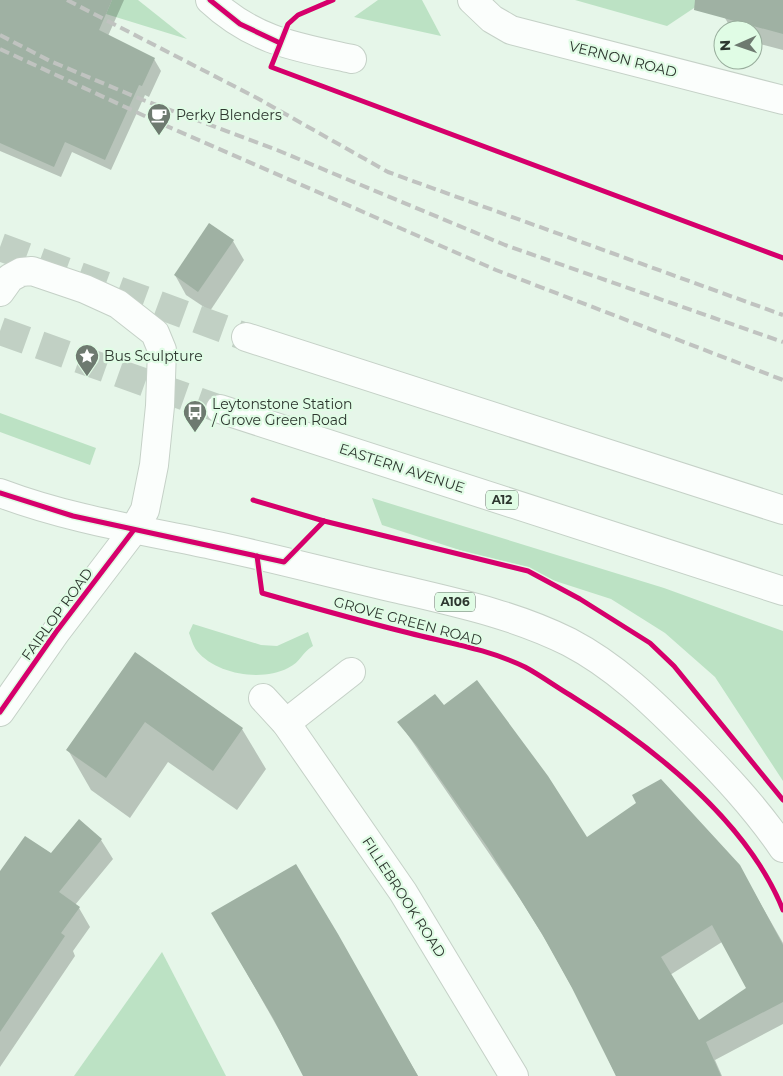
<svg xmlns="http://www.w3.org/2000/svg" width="783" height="1076" font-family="Montserrat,sans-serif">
<rect width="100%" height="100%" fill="#e6f6e9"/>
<!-- green -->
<g fill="#bce2c4">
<polygon points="112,0 138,0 187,39 106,14"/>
<polygon points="378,0 422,0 441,36 354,17"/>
<polygon points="575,0 706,0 667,26"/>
<polygon points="0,413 96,448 90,465 0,432"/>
<polygon points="372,498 664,588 783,631 783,781 715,677 665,633 611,599 382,525"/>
<path d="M193,624L261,645L277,646L308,632L313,646C302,652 301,662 288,668C261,682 216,674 197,651C193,646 191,638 189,633Z"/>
<polygon points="162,952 226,1076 74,1076"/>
</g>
<!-- shadow -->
<g fill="#0003" fill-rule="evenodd">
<polygon points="0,0 124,0 108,36 154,59 161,71 149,97 145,95 111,170 72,152 61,177 0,151"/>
<polygon points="730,0 783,0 783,50 753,42 753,30 732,30 725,18"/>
<polygon points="233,241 244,260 210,311 186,295 175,275"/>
<polygon points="136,654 242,729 266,769 237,810 168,762 130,818 91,790 68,750"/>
<path d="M444,706L586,839L739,866L783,943V1024L715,1060L722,1076H616L588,1016L548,944L521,900L399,722ZM722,942L748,989L698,1022L670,975Z"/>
<polygon points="79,821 101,840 113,859 75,905 79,908 90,927 73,951 75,956 0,1067 0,874 51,855"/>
<polygon points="295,866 418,1076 305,1076 213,913"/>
</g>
<!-- building -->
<g fill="#9fb1a3" fill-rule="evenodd">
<polygon points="0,0 112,0 99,30 155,58 142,86 139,85 105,160 65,142 54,167 0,143"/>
<polygon points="695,0 783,0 783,34 694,10"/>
<polygon points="209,223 234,240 198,292 174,275"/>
<polygon points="135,652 243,728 213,771 145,722 106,778 66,750"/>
<path d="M477,680L548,776L587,837L636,803L632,795L661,779L740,865L783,945V1002L706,1042L721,1076H616L572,988L542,934L488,848L417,746L397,722L435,694L444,705ZM712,925L746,988L699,1020L661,957Z"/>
<polygon points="79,819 102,839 59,892 80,907 61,933 65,936 0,1032 0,871 25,836 51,853"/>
<polygon points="296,864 338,934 418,1076 303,1076 273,1018 211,913"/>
</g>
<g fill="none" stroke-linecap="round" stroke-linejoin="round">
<!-- highway-tunnel -->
<g stroke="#c1d0c4" stroke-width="28" stroke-dasharray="28 14" stroke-linecap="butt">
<polyline points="0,247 246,337"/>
<polyline points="0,331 220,409"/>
</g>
<!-- minor casing -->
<g stroke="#c5d1c7" stroke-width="30">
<g id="minor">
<path d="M210,0C254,41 296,47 352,59"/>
<polyline points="472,0 492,19 511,30 783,100"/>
<polyline points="0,292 10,278 21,272 32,271 85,289 118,304 155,333 162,350 160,406 154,465 145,510 133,531 56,632 0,712"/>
<polyline points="263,698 286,723 403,892 514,1076"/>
<polyline points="286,723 351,672"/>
</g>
</g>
<!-- major casing -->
<g stroke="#c5d1c7" stroke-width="30">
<path id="major" d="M0,493C69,519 141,530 212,545C275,558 337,575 399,589C458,603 515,615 569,642C615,666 651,701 687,737C722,772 755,807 783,848"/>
</g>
<!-- highway casing -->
<g stroke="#c5d1c7" stroke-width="30">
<g id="highway">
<polyline points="246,337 783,510"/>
<polyline points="220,409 783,591"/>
</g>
</g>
<!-- minor -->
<use href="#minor" stroke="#fbfefc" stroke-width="28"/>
<!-- major -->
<use href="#major" stroke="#fbfefc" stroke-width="28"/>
<!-- highway -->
<use href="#highway" stroke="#fbfefc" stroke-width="28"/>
<!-- rail -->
<g stroke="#c0c3c0" stroke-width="4" stroke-dasharray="10 5" stroke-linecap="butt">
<polyline points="67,0 257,98 388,172 783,315"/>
<polyline points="0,35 50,61 143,100 277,150 505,245 783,342"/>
<polyline points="0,49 162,124 496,270 783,380"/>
</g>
<!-- cycleway casing -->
<g stroke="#e0fce5" stroke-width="8">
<g id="cycleway">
<polyline points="210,0 240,24 280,43"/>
<polyline points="333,0 298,15 288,24 271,67 783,258"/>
<polyline points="0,493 73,516 284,562 324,521"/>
<polyline points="253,500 324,521 528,571 580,599 650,643 674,666 783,800"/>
<path d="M257,556L262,593C311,607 360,621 409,633C448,643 488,649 525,667C540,675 555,686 570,695C650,745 747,820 783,910"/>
<polyline points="0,712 56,632 133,531"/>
</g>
</g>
<!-- cycleway -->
<use href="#cycleway" stroke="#d6006c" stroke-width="5"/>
</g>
<!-- icons -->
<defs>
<g id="cafe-pin" transform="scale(1.25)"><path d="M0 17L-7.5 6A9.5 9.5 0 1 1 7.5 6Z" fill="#6e7a70" stroke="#e0fce5"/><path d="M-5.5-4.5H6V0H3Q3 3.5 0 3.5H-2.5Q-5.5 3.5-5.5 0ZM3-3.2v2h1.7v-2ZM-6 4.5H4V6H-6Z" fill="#fff"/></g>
<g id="sight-pin" transform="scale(1.25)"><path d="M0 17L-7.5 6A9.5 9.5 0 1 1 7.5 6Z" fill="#6e7a70" stroke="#e0fce5"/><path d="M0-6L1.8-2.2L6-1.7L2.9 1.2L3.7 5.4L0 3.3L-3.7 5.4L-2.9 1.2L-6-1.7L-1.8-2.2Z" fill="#fff"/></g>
<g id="bus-pin" transform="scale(1.25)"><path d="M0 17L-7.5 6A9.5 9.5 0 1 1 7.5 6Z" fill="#6e7a70" stroke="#e0fce5"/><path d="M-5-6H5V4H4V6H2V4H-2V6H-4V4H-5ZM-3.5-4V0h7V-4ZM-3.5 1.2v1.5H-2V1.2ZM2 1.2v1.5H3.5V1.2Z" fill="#fff"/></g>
</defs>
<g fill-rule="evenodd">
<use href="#cafe-pin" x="159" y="115"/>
<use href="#sight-pin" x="87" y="356"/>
<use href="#bus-pin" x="195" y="412"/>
</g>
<g text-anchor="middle" stroke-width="4.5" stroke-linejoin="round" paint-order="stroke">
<!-- shield labels -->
<g fill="#e0fce5" stroke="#637266" stroke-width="1">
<rect x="486" y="490.5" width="32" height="19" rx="4"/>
<rect x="435" y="592.5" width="40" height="19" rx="4"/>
</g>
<g font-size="12" font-weight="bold" fill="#2d372f">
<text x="502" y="504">A12</text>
<text x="455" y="606">A106</text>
</g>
<!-- street labels -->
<g font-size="14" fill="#2d372f" stroke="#e0fce5">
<text transform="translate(623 59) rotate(14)" y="5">VERNON ROAD</text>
<text transform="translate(402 468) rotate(18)" y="5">EASTERN AVENUE</text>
<text transform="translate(57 614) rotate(-54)" y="5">FAIRLOP ROAD</text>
<text transform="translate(408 621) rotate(15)" y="5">GROVE GREEN ROAD</text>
<text transform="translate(404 897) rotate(57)" y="5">FILLEBROOK ROAD</text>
</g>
<!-- poi labels -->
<g font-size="14" fill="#2d372f" stroke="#e0fce5" text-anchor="start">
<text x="176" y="120">Perky Blenders</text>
<text x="104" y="361">Bus Sculpture</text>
<text x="212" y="409">Leytonstone Station<tspan x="212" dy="16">/ Grove Green Road</tspan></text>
</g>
</g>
<!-- north arrow -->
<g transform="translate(738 45) rotate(268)"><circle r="24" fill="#e0fce5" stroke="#98ad9c"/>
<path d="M0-4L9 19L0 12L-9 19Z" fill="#6e7a70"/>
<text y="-8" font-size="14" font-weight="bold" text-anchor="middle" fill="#2d372f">N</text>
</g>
</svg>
